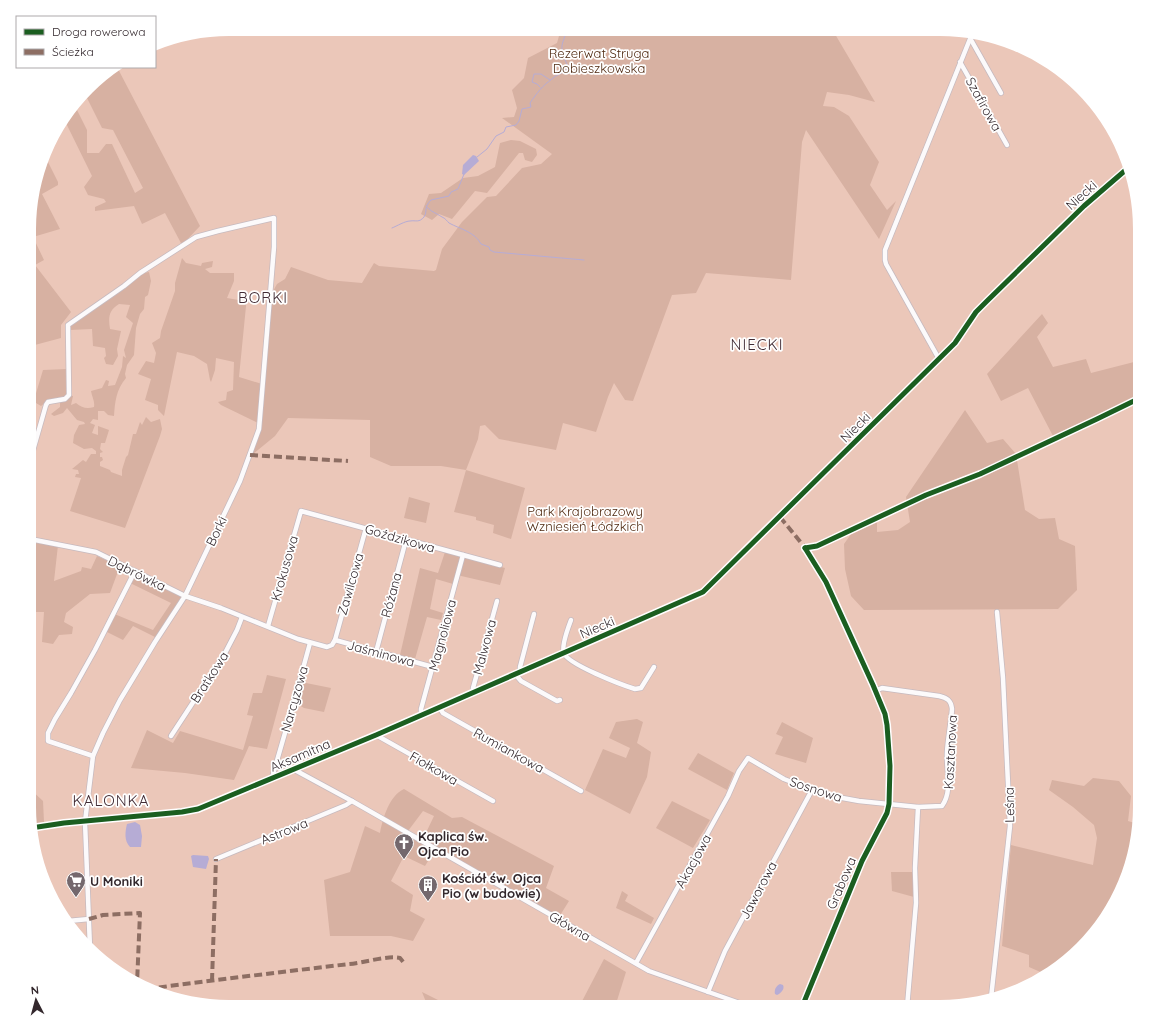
<svg xmlns="http://www.w3.org/2000/svg" width="1169" height="1036" font-family="Quicksand,sans-serif">
<rect width="100%" height="100%" fill="#eedee4"/>
<!-- green -->
<polygon fill="#ebc7b9" points="229,29 953,29 1029,50 1090,97 1125,152 1140,216 1140,807 1133,859 1119,895 1072,957 1016,992 953,1007 229,1007 177,1000 141,986 79,939 44,883 29,820 31,202 56,129 97,78 117,67 155,67 155,45 164,40"/>
<!-- forest -->
<g fill="#d7b1a2" fill-rule="evenodd">
<polygon points="561,29 832,29 875,102 849,95 827,92 823,106 834,107 849,116 879,162 870,185 887,210 896,201 879,239 806,130 802,142 791,280 706,273 696,293 672,295 633,401 625,400 614,383 608,397 596,432 563,423 556,450 499,439 485,425 480,426 478,439 466,470 525,488 511,539 493,533 494,525 476,520 476,517 454,512 466,470 441,466 391,466 370,457 370,420 288,418 275,436 253,454 252,454 260,430 271,295 277,284 285,279 291,267 328,280 362,283 374,263 379,266 434,271 436,270 442,249 462,222 487,197 496,196 522,168 541,164 552,154 502,118 514,117 517,108 512,90 524,78 528,58 557,43"/>
<polygon points="117,67 200,226 182,245 165,213 142,224 134,206 95,211 95,207 106,202 104,199 88,195 84,187 92,176 64,119 75,106 87,130 87,153 99,153 106,144 112,144 135,193 143,188 113,130 102,128 85,94 97,78"/>
<polygon points="511,140 520,141 536,149 537,155 532,162 525,160 523,153 519,153 487,193 475,191 452,219 439,214 432,220 421,214 429,194 441,193 463,178 478,176 495,167 500,143"/>
<polygon points="46,158 58,182 58,185 42,194 60,229 33,237 44,260 35,265 71,312 61,325 61,338 31,346 30,348 31,202"/>
<polygon points="182,258 186,263 201,266 202,263 213,261 212,267 205,269 210,273 234,273 234,281 227,298 244,301 247,296 239,377 262,384 258,423 221,405 218,402 226,400 227,392 233,390 234,362 216,358 215,370 211,382 210,380 207,364 194,356 177,352 164,416 158,410 158,405 145,400 151,379 138,374 146,361 154,363 156,353 152,343 160,338 161,331 175,291 175,283"/>
<path d="M149,272L151,281L148,295L145,297L144,309L140,314L136,328L134,355L127,365L125,374L126,378C116,390 115,402 114,416L108,415L104,411H98V420L93,419L90,423L95,425L92,433L98,435V426L109,430L105,443H101L100,449L103,452L100,453V457H102L103,460L100,462V466L110,470L111,472L122,476V470L126,457L128,455L133,434H136L140,422L142,425L146,417L151,422L160,419L162,429L160,436L125,528L70,511L81,478L75,477L76,474H79L78,470L72,469L83,460L86,462L91,454H96V451L92,448L84,449L73,443L74,435L79,425L85,424L84,422L77,420L67,408L63,413L54,416L51,414L60,407V398L47,401L41,406L36,403L34,400L43,370L67,369L68,389L66,395L73,396L71,405L76,403C82,408 87,409 94,407C95,401 92,397 91,391L102,388L106,380L109,381L108,386L115,385L122,367L123,356L126,358L124,350L133,323L126,317L130,305L119,304C109,310 108,317 110,329L121,331L117,349L118,356L113,365L106,364L104,358L106,356L105,348L93,346L92,329L70,330L69,326L144,273Z"/>
<polygon points="1042,314 1048,323 1037,337 1053,367 1086,359 1091,373 1134,362 1139,395 1053,436 1028,388 1001,401 987,374"/>
<polygon points="965,410 987,443 1003,439 1016,454 1025,510 1039,519 1055,518 1059,539 1075,546 1077,590 1058,609 864,610 851,596 845,569 844,544 851,534 877,521 877,532 898,530 910,522 906,497"/>
<polygon points="409,497 430,503 426,523 404,518"/>
<polygon points="30,540 58,545 54,581 81,571 82,567 91,569 97,556 120,566 110,593 90,594 66,613 64,622 73,627 72,634 59,635 53,644 42,642 44,612 30,612"/>
<polygon points="445,552 505,568 500,585 457,575 453,584 436,579 430,609 443,613 441,620 427,617 415,659 400,655 420,568 438,573"/>
<polygon points="134,569 182,593 184,593 157,638 133,626 123,640 103,630 112,613 153,630 171,603 128,582"/>
<polygon points="267,675 286,679 267,749 249,746 234,780 185,773 131,768 147,730 173,743 180,731 243,750 253,716 247,715 253,693 262,693"/>
<polygon points="301,682 331,688 324,712 304,708 294,702"/>
<polygon points="637,719 643,722 637,743 651,752 647,777 630,814 585,790 603,749 626,758 630,748 609,738 616,722"/>
<polygon points="782,722 813,738 806,763 775,754 783,737 776,734"/>
<polygon points="698,753 734,773 727,790 688,769"/>
<polygon points="1093,778 1119,781 1131,796 1128,821 1138,824 1133,859 1119,895 1072,957 1045,974 1029,967 1029,955 1002,946 1011,845 1093,865 1097,838 1094,825 1073,807 1049,790 1052,780 1084,786"/>
<polygon points="29,788 43,801 44,822 31,825"/>
<path d="M404,789L452,818L462,817L554,866L546,888L569,901L559,917L435,850L425,866L404,856L391,881L413,895L410,911L425,919L413,941L391,936H330L324,880L350,872L365,826L380,833C383,818 389,796 404,789ZM423,811L434,816L423,839L408,831Z"/>
<polygon points="672,801 710,820 693,848 656,828"/>
<polygon points="891,872 912,872 914,897 892,891"/>
<polygon points="622,891 628,895 625,901 654,918 651,924 616,908"/>
<polygon points="604,959 626,972 615,1007 579,1007"/>
<polygon points="422,992 452,1007 428,1007"/>
</g>
<!-- water -->
<g fill="#b6acd5">
<polygon points="473,155 476,156 479,161 464,175 462,174 463,165"/>
<path d="M135,822L140,825L142,836L141,847H130C124,841 125,832 127,824Z"/>
<polygon points="193,855 208,856 209,859 206,869 193,867 191,856"/>
<path d="M780,984L783,985C785,989 781,993 777,995L775,994C774,990 776,986 780,984Z"/>
</g>
<g fill="none" stroke-linecap="round" stroke-linejoin="round">
<!-- stream -->
<g stroke="#b6acd5" stroke-width="1">
<polyline points="540,87 537,84 532,82 534,74 541,74 550,80"/>
<path d="M477,157L487,149L496,136L504,132L506,127L516,125L519,121L522,109L531,107L530,103C537,93 542,86 552,79C557,74 563,74 568,68C567,62 562,56 562,49C561,43 566,37 566,29"/>
<path d="M426,206C431,212 436,213 442,217C445,218 447,221 449,223C460,229 475,232 481,244L489,247L490,250L494,252L584,260"/>
<path d="M392,228C397,226 405,221 410,221C416,220 419,223 424,217C428,211 423,208 431,200L449,196L451,192L458,189L464,174"/>
</g>
<!-- minor casing -->
<g stroke="#c6babf" stroke-width="6">
<g id="minor">
<polyline points="970,38 1001,93"/>
<polyline points="960,62 1007,145"/>
<polyline points="939,359 886,264 885,260 885,250 972,34"/>
<polyline points="30,461 46,405 48,402 65,399 69,395 68,325 124,286 140,273 196,237 218,231 274,218 274,247 259,429 240,481 185,596 155,642 120,700 103,733 93,756 85,822 90,948"/>
<polyline points="30,539 96,552 185,596 221,608 298,639 327,647 332,645 335,640 366,528"/>
<polyline points="805,548 817,546 926,495 980,474 1097,419 1140,398"/>
<path d="M571,620C568,628 561,646 564,653C567,664 622,685 635,689L641,688L654,667"/>
<polyline points="268,626 301,511 500,565"/>
<polyline points="335,640 433,667"/>
<polyline points="376,652 406,540"/>
<polyline points="520,672 520,667 534,614"/>
<polyline points="515,674 521,681 557,701 560,700"/>
<polyline points="473,692 473,688 497,601"/>
<polyline points="439,707 443,713 581,791"/>
<polyline points="421,715 421,709 463,555"/>
<polyline points="376,735 493,801"/>
<polyline points="171,736 224,655 237,630 242,617"/>
<polyline points="93,756 48,741 48,733 55,719 71,693 95,650 135,571"/>
<polyline points="293,769 352,801 649,971 751,1007"/>
<polyline points="272,778 293,705 310,643"/>
<polyline points="31,828 64,823 182,812 198,809 376,735 703,592 955,343 976,312 987,301 1084,206 1128,168"/>
<polyline points="216,859 346,805 352,801"/>
<polyline points="40,863 40,867"/>
<polyline points="68,921 89,919"/>
<path d="M636,963L728,796L739,771L748,758L784,779L812,790L837,797L859,801L918,807L942,806C953,791 946,769 947,752C948,737 951,723 952,709C951,700 947,698 939,696L882,688L875,691"/>
<polyline points="708,992 725,951 812,790"/>
<polyline points="991,998 1010,826 1003,678 997,612"/>
<polyline points="802,1007 862,861 887,813 889,804 890,766"/>
<polyline points="907,1007 916,903 915,868 918,807"/>
</g>
</g>
<!-- minor -->
<use href="#minor" stroke="#fcfafb" stroke-width="4.5"/>
<!-- quiet -->
<g stroke="#8d6e63" stroke-width="4" stroke-dasharray="8 4" stroke-linecap="butt">
<polyline points="250,455 348,461"/>
<polyline points="780,517 807,550"/>
<polyline points="89,919 103,915 140,913 137,984"/>
<polyline points="212,981 216,859"/>
<path d="M147,989C214,980 282,972 349,964C363,963 388,955 400,958L404,963"/>
</g>
<!-- cycleway casing -->
<g stroke="#fff" stroke-width="8">
<g id="cycleway">
<polyline points="805,548 817,546 926,495 980,474 1097,419 1140,398"/>
<polyline points="31,828 64,823 182,812 198,809 376,735 703,592 955,343 976,312 987,301 1084,206 1128,168"/>
<polyline points="802,1007 862,861 887,813 889,804 890,766 887,725 885,714 873,685 826,582 805,548"/>
</g>
</g>
<!-- cycleway -->
<use href="#cycleway" stroke="#1b5e20" stroke-width="5"/>
</g>
<!-- icons -->
<defs>
<g id="church-pin" transform="scale(1)"><path d="M0 17L-7.5 6A9.5 9.5 0 1 1 7.5 6Z" fill="#74686d" stroke="#fff"/><path d="M-1.2-6h2.4v3.5h3.3v2.4h-3.3V6h-2.4V-.1h-3.3v-2.4h3.3Z" fill="#fff"/></g>
<g id="supermarket-pin" transform="scale(1)"><path d="M0 17L-7.5 6A9.5 9.5 0 1 1 7.5 6Z" fill="#74686d" stroke="#fff"/><path d="M-6-5.5h2.5l.6 2H6L4.5 2H-2.5L-4.4-4H-6ZM-1.5 3.2a1.3 1.3 0 1 0 .1 0ZM3 3.2a1.3 1.3 0 1 0 .1 0Z" fill="#fff"/></g>
<g id="building-pin" transform="scale(1)"><path d="M0 17L-7.5 6A9.5 9.5 0 1 1 7.5 6Z" fill="#74686d" stroke="#fff"/><path d="M-4-6H4V6H1V3H-1V6H-4ZM-2.5-4.3h1.7v1.8h-1.7ZM.8-4.3h1.7v1.8H.8ZM-2.5-1h1.7V.8h-1.7ZM.8-1h1.7V.8H.8Z" fill="#fff"/></g>
</defs>
<g fill-rule="evenodd">
<use href="#church-pin" x="404" y="843"/>
<use href="#supermarket-pin" x="76" y="881"/>
<use href="#building-pin" x="428" y="885"/>
</g>
<g text-anchor="middle" stroke-width="3.5" stroke-linejoin="round" paint-order="stroke">
<!-- park labels -->
<g font-size="13" fill="#4f2910" stroke="#fff">
<text x="599" y="58">Rezerwat Struga<tspan x="599" dy="15">Dobieszkowska</tspan></text>
<text x="585" y="516">Park Krajobrazowy<tspan x="585" dy="15">Wzniesień Łódzkich</tspan></text>
</g>
<!-- street labels -->
<g font-size="13" fill="#33282d" stroke="#fff">
<text transform="translate(984 104) rotate(61)" y="5">Szafirowa</text>
<text transform="translate(1081 195) rotate(-42)" y="5">Niecki</text>
<text transform="translate(855 427) rotate(-45)" y="5">Niecki</text>
<text transform="translate(216 531) rotate(-64)" y="5">Borki</text>
<text transform="translate(400 538) rotate(16)" y="5">Goździkowa</text>
<text transform="translate(284 568) rotate(-74)" y="5">Krokusowa</text>
<text transform="translate(137 573) rotate(26)" y="5">Dąbrówka</text>
<text transform="translate(350 584) rotate(-74)" y="5">Zawilcowa</text>
<text transform="translate(391 595) rotate(-75)" y="5">Różana</text>
<text transform="translate(597 627) rotate(-23)" y="5">Niecki</text>
<text transform="translate(442 635) rotate(-75)" y="5">Magnoliowa</text>
<text transform="translate(484 647) rotate(-75)" y="5">Malwowa</text>
<text transform="translate(381 653) rotate(15)" y="5">Jaśminowa</text>
<text transform="translate(209 677) rotate(-57)" y="5">Bratkowa</text>
<text transform="translate(294 699) rotate(-74)" y="5">Narcyzowa</text>
<text transform="translate(509 750) rotate(29)" y="5">Rumiankowa</text>
<text transform="translate(950 752) rotate(-87)" y="5">Kasztanowa</text>
<text transform="translate(300 755) rotate(-23)" y="5">Aksamitna</text>
<text transform="translate(434 768) rotate(30)" y="5">Fiołkowa</text>
<text transform="translate(816 789) rotate(18)" y="5">Sosnowa</text>
<text transform="translate(1009 805) rotate(-91)" y="5">Leśna</text>
<text transform="translate(284 831) rotate(-22)" y="5">Astrowa</text>
<text transform="translate(693 861) rotate(-61)" y="5">Akacjowa</text>
<text transform="translate(841 883) rotate(-67)" y="5">Grabowa</text>
<text transform="translate(758 890) rotate(-62)" y="5">Jaworowa</text>
<text transform="translate(570 926) rotate(30)" y="5">Główna</text>
</g>
<!-- poi labels -->
<g font-size="13" font-weight="bold" fill="#33282d" stroke="#fff" text-anchor="start">
<text x="418" y="841">Kaplica św.<tspan x="418" dy="15">Ojca Pio</tspan></text>
<text x="442" y="883">Kościół św. Ojca<tspan x="442" dy="15">Pio (w budowie)</tspan></text>
<text x="90" y="886">U Moniki</text>
</g>
<!-- quarter labels -->
<g font-size="15" letter-spacing="1" fill="#422c35" stroke="#fff">
<text x="263" y="303">BORKI</text>
<text x="757" y="350">NIECKI</text>
<text x="111" y="806">KALONKA</text>
</g>
</g>
<!-- crop -->
<path d="M0 0H1169V1036H0ZM229 36H940A193 193 0 0 1 1133 229V807A193 193 0 0 1 940 1000H229A193 193 0 0 1 36 807V229A193 193 0 0 1 229 36Z" fill="#fff" fill-rule="evenodd"/>
<!-- legend -->
<rect x="16" y="16" width="140" height="52" fill="#ffffff" stroke="#ada9ab"/>
<rect x="24" y="29" width="20" height="6" fill="#1b5e20" stroke="#ada9ab"/>
<text x="52" y="36" font-size="12" fill="#33282d">Droga rowerowa</text>
<rect x="24" y="49" width="20" height="6" fill="#8d6e63" stroke="#ada9ab"/>
<text x="52" y="56" font-size="12" fill="#33282d">Ścieżka</text>
<!-- north arrow -->
<g transform="translate(36 1000) rotate(354)" stroke="#ffffff" stroke-width="3" paint-order="stroke">
<path d="M0-3L7 15L0 10L-7 15Z" fill="#33282d"/>
<text y="-6" font-size="11" font-weight="bold" text-anchor="middle" fill="#33282d">N</text>
</g>
</svg>
